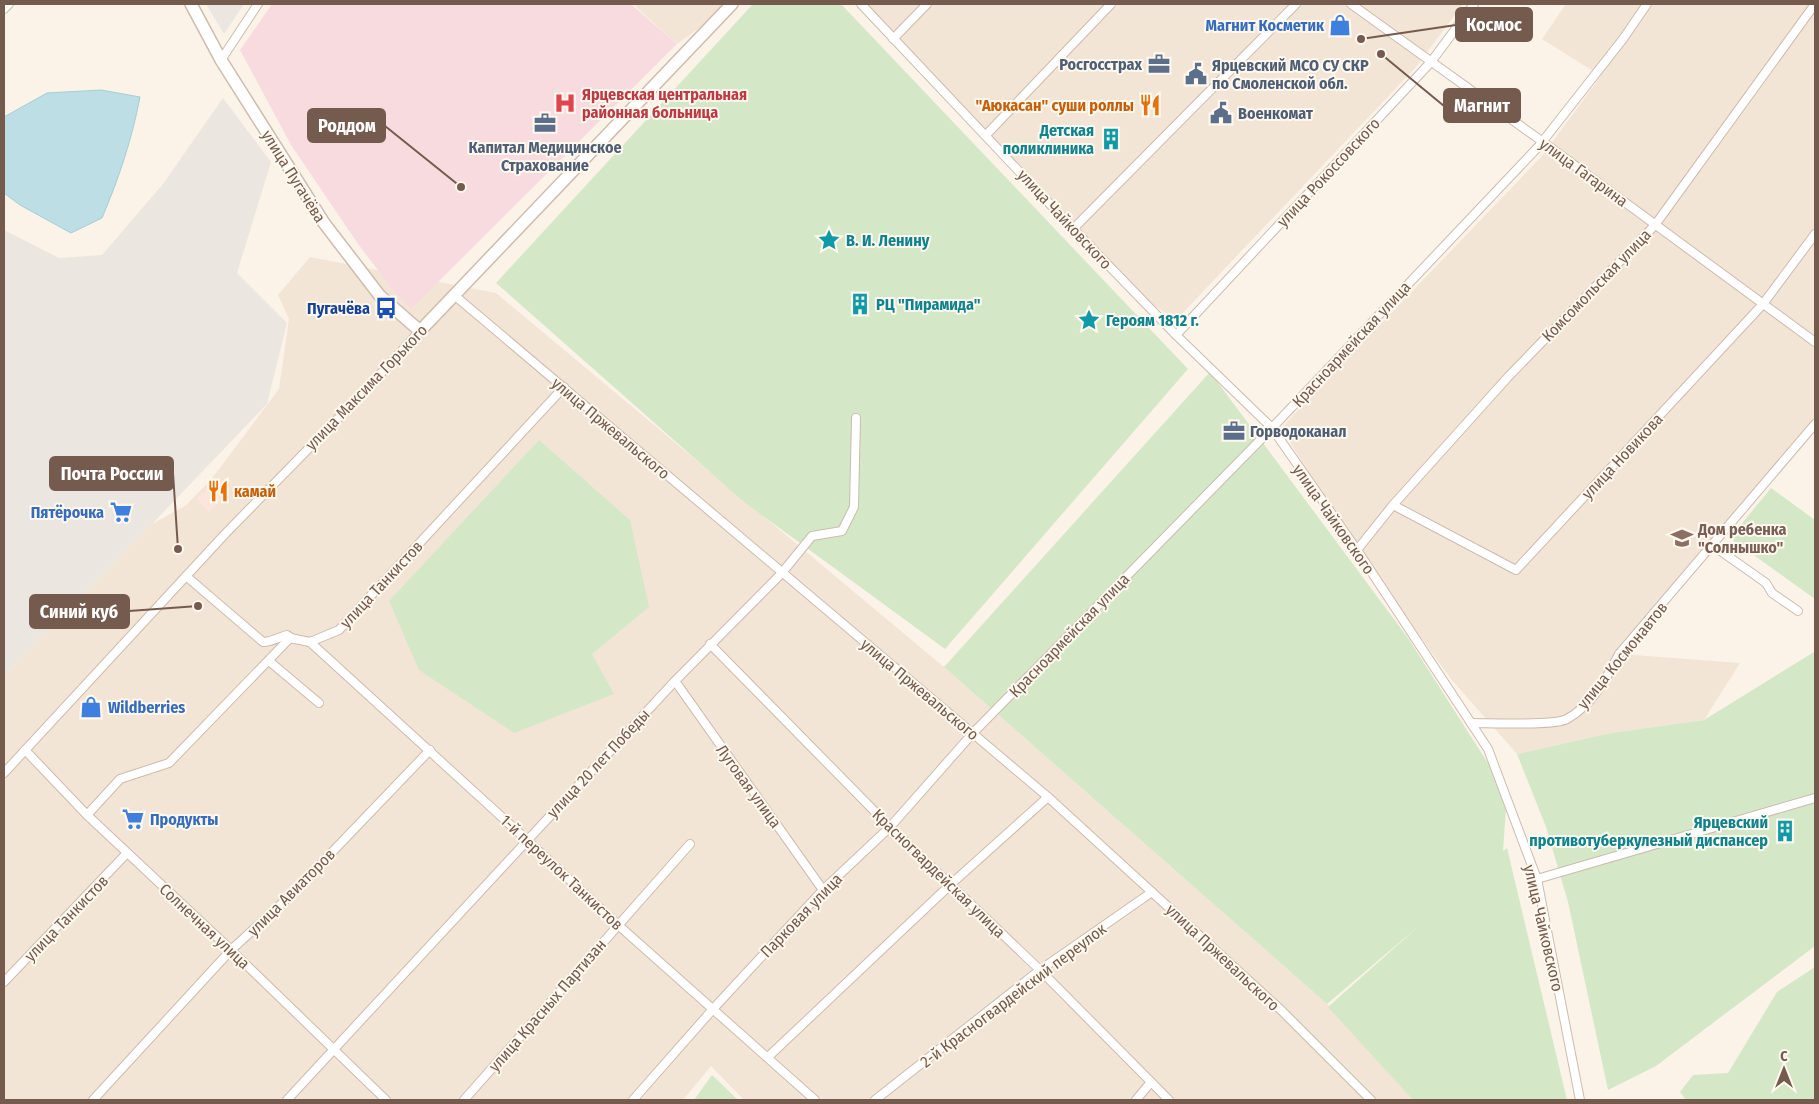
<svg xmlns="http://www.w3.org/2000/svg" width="1819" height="1104" font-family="'Fira Sans Condensed',sans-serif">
<rect width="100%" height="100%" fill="#fbf3e8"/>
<!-- residential -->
<g fill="#f2e5d6">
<polygon points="633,4 732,4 677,44"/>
<polygon points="861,4 1463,4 1416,67 1176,320 1136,293"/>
<polygon points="1566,4 1815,4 1815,424 1620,654 1740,663 1704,720 1611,733 1517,754 1451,679 1357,550 1281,428 1542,156 1601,76 1542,39"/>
<polygon points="310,257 496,293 944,667 1327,1004 1413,1100 744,1100 711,1066 683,1100 4,1100 4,675 152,524 185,506 210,481 279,389 289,319 278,295"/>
</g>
<!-- commercial -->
<polygon fill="#fbe5dc" points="214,482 227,494 209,512 196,499"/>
<!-- industrial -->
<g fill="#ece6e1">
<polygon points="206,4 244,4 224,34"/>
<polygon points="223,98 271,162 237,273 287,323 267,404 152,524 4,675 4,230 59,258 102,255 163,184"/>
</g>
<!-- medical -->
<polygon fill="#f8dbdf" points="272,4 631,4 677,44 411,309 397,295 358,244 291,145 240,50"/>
<!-- green -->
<g fill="#d4e8c7">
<polygon points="753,4 841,4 1188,369 945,649 744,502 496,283"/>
<polygon points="1210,372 1408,638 1507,793 1503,851 1507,848 1567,1100 1413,1100 1328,1007 1420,925 1327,1004 944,667"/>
<polygon points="539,440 630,520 649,607 592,654 614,694 514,733 419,670 389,601"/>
<polygon points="1771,488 1815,520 1815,599 1730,538"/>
<polygon points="1814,652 1815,946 1656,1066 1608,1090 1568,902 1546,827 1517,754 1611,733 1704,720"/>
<polygon points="1815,967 1815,1100 1686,1100 1680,1092 1693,1075 1728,1073 1777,992"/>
<polygon points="712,1075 738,1100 694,1100"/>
</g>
<!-- water -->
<path fill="#bddee4" stroke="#a4ced5" d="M101,90L140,97C132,139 119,178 102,218L71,233L20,205L4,193V117L47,93Z"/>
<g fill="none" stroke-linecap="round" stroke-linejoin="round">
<!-- street casing -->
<g stroke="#cdbbae" stroke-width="10">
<g id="street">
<polyline points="861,4 1080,236 1176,335 1272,428 1357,550 1471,723 1488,749 1537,879 1580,1100"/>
<polyline points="1351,4 1543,142 1815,342"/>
<polyline points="4,9 9,4"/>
<polyline points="893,39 927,4"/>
<polyline points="221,60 258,4"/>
<polyline points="986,135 1111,4"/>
<polyline points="1073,229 1296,4"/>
<polyline points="454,295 1048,797 1282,1011 1371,1100"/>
<polyline points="1176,335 1431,62 1474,4"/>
<polyline points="1393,505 1516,570 1763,304 1815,234"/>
<polyline points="1712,545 1766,583 1772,593 1798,611"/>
<polyline points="1357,550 1393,505 1508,377 1655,225 1815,4"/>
<path d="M186,576L263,642C272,642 279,637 287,635L293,639"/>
<polyline points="310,642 527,840 617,924 815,1100"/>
<polyline points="710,644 890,827 1040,970 1169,1100"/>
<polyline points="269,661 319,703"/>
<polyline points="675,681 823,890"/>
<path d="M1471,723C1490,723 1554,726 1567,719C1592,705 1607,678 1619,654L1815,424"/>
<polyline points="25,750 87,815 231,950 386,1100"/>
<polyline points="4,773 225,534 360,396 420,331"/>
<polyline points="87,815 120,779 169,763 290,638 310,642 339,630 564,387"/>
<polyline points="1537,879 1815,798"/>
<polyline points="4,982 127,853"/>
<polyline points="768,1057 950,885 1048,797"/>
<polyline points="93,1100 231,950 290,896 430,750"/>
<polyline points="287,1100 675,681 781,574 812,536 842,531 854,507 856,418"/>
<polyline points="464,1100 690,844"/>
<polyline points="633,1100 713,1009 823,890 890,827 973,733 1272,428 1539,146 1623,39 1647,4"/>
<polyline points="875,1100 1040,970 1152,892"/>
<polyline points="1136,1100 1151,1082"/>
</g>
</g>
<!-- secondary casing -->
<g stroke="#cfbcac" stroke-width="14">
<polyline id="secondary" points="191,4 221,60 324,223 380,296 420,331 732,4"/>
</g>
<!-- street -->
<use href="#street" stroke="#fff" stroke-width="8"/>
<!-- secondary -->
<use href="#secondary" stroke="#fff" stroke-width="11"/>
</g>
<!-- icons -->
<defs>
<g id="shop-bare" transform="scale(1.725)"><path d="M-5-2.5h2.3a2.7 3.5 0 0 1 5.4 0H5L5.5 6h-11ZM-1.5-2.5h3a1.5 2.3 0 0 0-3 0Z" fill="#3f7fe0" stroke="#fef8ee" stroke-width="2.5" paint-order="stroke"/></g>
<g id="office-bare" transform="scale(1.725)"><path d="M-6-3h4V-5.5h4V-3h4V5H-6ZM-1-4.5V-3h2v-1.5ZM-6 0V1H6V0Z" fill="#5c6f8a" stroke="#fef8ee" stroke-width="2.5" paint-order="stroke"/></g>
<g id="civic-bare" transform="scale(1.725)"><path d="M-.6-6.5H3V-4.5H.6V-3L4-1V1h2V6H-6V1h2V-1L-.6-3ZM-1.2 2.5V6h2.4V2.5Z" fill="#5c6f8a" stroke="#fef8ee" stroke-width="2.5" paint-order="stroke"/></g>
<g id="hospital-bare" transform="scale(1.725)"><path d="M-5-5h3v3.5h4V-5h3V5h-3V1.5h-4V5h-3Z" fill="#e0444e" stroke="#fef8ee" stroke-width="2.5" paint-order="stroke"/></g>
<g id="restaurant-bare" transform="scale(1.725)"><path d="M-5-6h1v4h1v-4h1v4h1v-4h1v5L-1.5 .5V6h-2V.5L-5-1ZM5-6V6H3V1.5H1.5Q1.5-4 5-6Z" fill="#e8710a" stroke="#fef8ee" stroke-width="2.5" paint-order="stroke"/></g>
<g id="building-bare" transform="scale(1.725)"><path d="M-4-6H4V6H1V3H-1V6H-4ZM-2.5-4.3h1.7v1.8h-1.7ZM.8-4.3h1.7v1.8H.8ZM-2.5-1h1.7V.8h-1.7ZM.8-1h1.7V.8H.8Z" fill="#0f9aa8" stroke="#fef8ee" stroke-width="2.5" paint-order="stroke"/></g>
<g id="sight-bare" transform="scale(1.725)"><path d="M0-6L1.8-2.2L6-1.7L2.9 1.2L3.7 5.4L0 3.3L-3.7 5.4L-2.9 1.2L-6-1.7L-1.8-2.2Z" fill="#0f9aa8" stroke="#fef8ee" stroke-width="2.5" paint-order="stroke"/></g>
<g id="bus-bare" transform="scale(1.725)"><path d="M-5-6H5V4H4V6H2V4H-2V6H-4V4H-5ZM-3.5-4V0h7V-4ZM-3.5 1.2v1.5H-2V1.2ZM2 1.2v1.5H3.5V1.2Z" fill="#1a4fb4" stroke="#fef8ee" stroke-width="2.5" paint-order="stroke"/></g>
<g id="supermarket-bare" transform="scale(1.725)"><path d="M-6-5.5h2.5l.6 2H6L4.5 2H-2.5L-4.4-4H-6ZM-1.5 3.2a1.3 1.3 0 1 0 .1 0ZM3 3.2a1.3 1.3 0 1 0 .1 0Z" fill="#3f7fe0" stroke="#fef8ee" stroke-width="2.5" paint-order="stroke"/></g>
<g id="school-bare" transform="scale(1.725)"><path d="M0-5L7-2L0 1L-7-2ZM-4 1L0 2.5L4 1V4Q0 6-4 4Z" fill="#8d6e63" stroke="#fef8ee" stroke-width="2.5" paint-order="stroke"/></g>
</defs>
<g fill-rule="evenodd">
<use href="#shop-bare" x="1340" y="25"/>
<use href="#office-bare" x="1159" y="64"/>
<use href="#civic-bare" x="1196" y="74"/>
<use href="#hospital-bare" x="565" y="103"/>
<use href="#restaurant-bare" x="1150" y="105"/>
<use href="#civic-bare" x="1221" y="113"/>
<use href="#office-bare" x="545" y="123"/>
<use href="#building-bare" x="1111" y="139"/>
<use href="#sight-bare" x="829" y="240"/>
<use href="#building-bare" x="860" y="304"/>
<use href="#bus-bare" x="386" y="308"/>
<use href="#sight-bare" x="1089" y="320"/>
<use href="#office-bare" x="1234" y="431"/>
<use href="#restaurant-bare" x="218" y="491"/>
<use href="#supermarket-bare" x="121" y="512"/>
<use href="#school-bare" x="1682" y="538"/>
<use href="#shop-bare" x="91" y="707"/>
<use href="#supermarket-bare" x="133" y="819"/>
<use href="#building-bare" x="1785" y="831"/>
</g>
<g text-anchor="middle" stroke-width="4" stroke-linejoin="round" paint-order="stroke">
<!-- shop labels -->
<g font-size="16" font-weight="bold" fill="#366cbe" stroke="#fef8ee" text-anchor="end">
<text x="1324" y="31">Магнит Косметик</text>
<text x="104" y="518">Пятёрочка</text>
<text x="108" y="713" text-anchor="start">Wildberries</text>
<text x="150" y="825" text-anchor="start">Продукты</text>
</g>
<!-- service labels -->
<g font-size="16" font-weight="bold" fill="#4e5e75" stroke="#fef8ee" text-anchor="start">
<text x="1142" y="70" text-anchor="end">Росгосстрах</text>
<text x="1212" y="71">Ярцевский МСО СУ СКР<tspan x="1212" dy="18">по Смоленской обл.</tspan></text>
<text x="1238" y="119">Военкомат</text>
<text x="545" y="153" text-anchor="middle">Капитал Медицинское<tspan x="545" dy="18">Страхование</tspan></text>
<text x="1250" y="437">Горводоканал</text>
</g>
<!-- health labels -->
<g font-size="16" font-weight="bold" fill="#be3a42" stroke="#fef8ee" text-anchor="start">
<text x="582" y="100">Ярцевская центральная<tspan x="582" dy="18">районная больница</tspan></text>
</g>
<!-- food labels -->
<g font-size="16" font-weight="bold" fill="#c56008" stroke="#fef8ee" text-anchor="end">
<text x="1134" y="111">"Аюкасан" суши роллы</text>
<text x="234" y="497" text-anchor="start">камай</text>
</g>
<!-- culture labels -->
<g font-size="16" font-weight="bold" fill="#0d838f" stroke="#fef8ee" text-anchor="start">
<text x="1094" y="136" text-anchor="end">Детская<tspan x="1094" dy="18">поликлиника</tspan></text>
<text x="846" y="246">В. И. Ленину</text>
<text x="876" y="310">РЦ "Пирамида"</text>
<text x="1106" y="326">Героям 1812 г.</text>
<text x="1768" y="828" text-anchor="end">Ярцевский<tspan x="1768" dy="18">противотуберкулезный диспансер</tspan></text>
</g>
<!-- street labels -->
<g font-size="16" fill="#745b4d" stroke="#fef8ee">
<text transform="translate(1328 172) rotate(-47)" y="6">улица Рокоссовского</text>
<text transform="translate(1584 172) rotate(36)" y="6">улица Гагарина</text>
<text transform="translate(294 176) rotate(58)" y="6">улица Пугачёва</text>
<text transform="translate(1065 219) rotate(47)" y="6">улица Чайковского</text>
<text transform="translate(1596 285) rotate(-46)" y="6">Комсомольская улица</text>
<text transform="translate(1351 344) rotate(-47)" y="6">Красноармейская улица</text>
<text transform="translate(366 387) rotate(-46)" y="6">улица Максима Горького</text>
<text transform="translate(611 428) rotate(40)" y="6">улица Пржевальского</text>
<text transform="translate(1622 456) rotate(-47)" y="6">улица Новикова</text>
<text transform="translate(1334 519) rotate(55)" y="6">улица Чайковского</text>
<text transform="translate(381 584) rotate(-47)" y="6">улица Танкистов</text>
<text transform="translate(1069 635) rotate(-46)" y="6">Красноармейская улица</text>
<text transform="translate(1622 655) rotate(-51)" y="6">улица Космонавтов</text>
<text transform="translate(920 689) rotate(40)" y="6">улица Пржевальского</text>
<text transform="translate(598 763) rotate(-47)" y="6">улица 20 лет Победы</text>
<text transform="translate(749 786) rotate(54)" y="6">Луговая улица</text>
<text transform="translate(562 872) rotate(43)" y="6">1-й переулок Танкистов</text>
<text transform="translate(939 873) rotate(44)" y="6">Красногвардейская улица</text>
<text transform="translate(291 892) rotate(-45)" y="6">улица Авиаторов</text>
<text transform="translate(801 915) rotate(-46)" y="6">Парковая улица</text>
<text transform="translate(66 918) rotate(-46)" y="6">улица Танкистов</text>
<text transform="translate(205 926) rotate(43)" y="6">Солнечная улица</text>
<text transform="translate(1544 928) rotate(77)" y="6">улица Чайковского</text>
<text transform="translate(1223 957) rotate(43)" y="6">улица Пржевальского</text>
<text transform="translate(1013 995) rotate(-37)" y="6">2-й Красногвардейский переулок</text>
<text transform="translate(547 1005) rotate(-49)" y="6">улица Красных Партизан</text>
</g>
<!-- transit labels -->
<g font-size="16" font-weight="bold" fill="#164399" stroke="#fef8ee" text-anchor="end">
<text x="370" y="314">Пугачёва</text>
</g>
<!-- education labels -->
<g font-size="16" font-weight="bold" fill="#785e54" stroke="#fef8ee" text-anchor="start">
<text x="1698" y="535">Дом ребенка<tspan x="1698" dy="18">"Солнышко"</tspan></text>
</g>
</g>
<!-- callouts -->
<path fill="none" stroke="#745b4d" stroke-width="2" d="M1361 39L1456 25M1381 54L1444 106M461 187L385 126M178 549L173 473M198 606L129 611"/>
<g fill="#745b4d" stroke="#fef8ee" stroke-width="2">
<circle cx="1361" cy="39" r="5"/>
<circle cx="1381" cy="54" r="5"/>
<circle cx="461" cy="187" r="5"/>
<circle cx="178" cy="549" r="5"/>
<circle cx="198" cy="606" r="5"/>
</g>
<g fill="#745b4d" stroke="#745b4d" stroke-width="2">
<rect x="1456" y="8" width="76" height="33" rx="5"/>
<rect x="1444" y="89" width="76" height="33" rx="5"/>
<rect x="308" y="109" width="77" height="33" rx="5"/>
<rect x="50" y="457" width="123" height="33" rx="5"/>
<rect x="30" y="595" width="99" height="33" rx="5"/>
</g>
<g font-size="18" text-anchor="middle" font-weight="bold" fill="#fff">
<text x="1494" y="31">Космос</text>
<text x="1482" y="112">Магнит</text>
<text x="347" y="132">Роддом</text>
<text x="112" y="480">Почта России</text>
<text x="79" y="618">Синий куб</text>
</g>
<!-- border -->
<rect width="1819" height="1104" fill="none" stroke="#745b4d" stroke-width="10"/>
<!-- north arrow -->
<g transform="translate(1784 1069)" stroke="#fef8ee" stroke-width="4" paint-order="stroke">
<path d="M0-4L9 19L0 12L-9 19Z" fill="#745b4d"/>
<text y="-8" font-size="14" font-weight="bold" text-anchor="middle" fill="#745b4d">С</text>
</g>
</svg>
